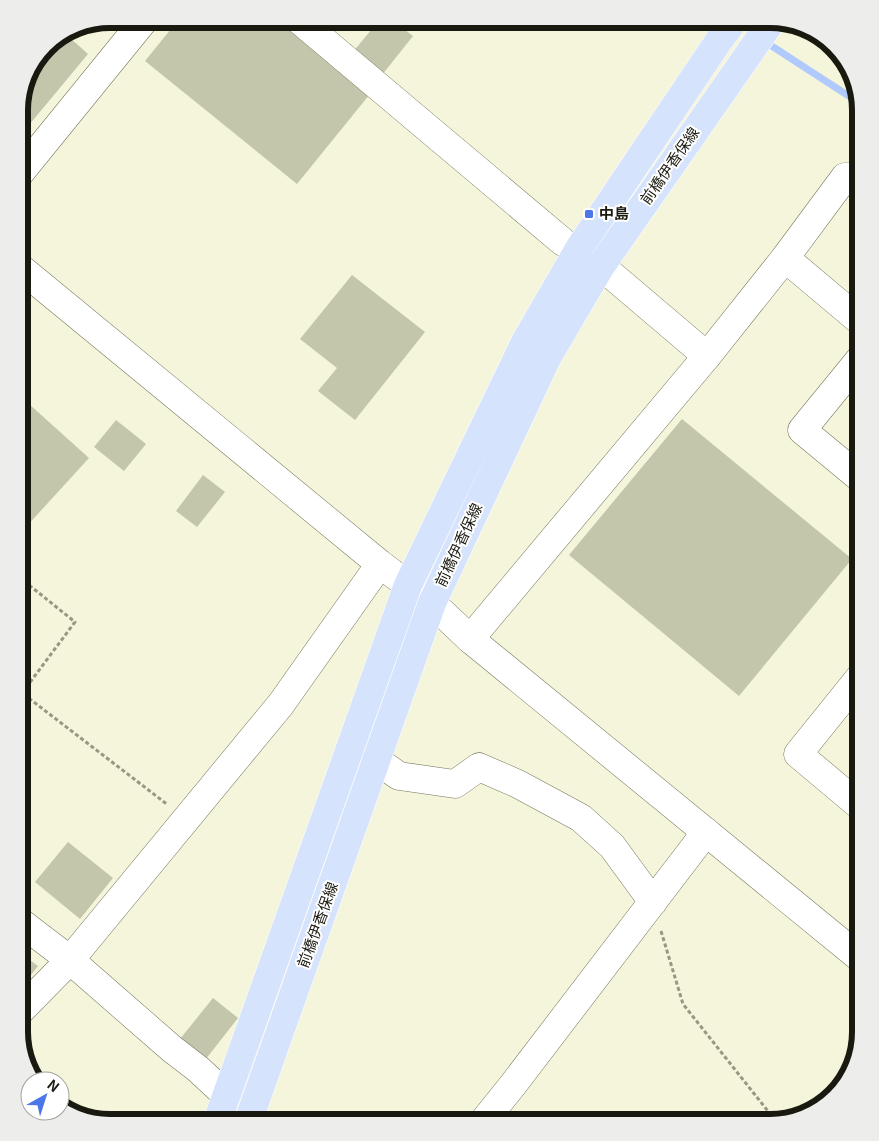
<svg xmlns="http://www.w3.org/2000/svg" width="879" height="1141" font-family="Georgia,'Noto Sans JP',serif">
<rect width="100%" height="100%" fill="#f4f5da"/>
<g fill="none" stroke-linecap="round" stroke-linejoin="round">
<!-- stream -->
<polyline stroke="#b1cafe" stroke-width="7" points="764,41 858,102"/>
</g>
<!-- building -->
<g fill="#c4c6ab">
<polygon points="179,19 277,19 370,94 297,184 145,61"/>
<polygon points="380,19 391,19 413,36 382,75 353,52"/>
<polygon points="73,33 69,37 88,54 29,125 19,116 19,104 28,69 50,42"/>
<polygon points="352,275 425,332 355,420 318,391 337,368 300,339"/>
<polygon points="19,395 89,458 25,528 19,522"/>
<polygon points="682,419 852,559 739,696 569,555"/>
<polygon points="116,420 146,444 124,471 94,447"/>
<polygon points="203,475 225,492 197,527 176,511"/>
<polygon points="68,842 113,878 80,919 35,882"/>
<polygon points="19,952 38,966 19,990"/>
<polygon points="213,998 238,1018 198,1069 172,1049"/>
</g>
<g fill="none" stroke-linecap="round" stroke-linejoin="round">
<!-- minor casing -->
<g stroke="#77785f" stroke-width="29">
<g id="minor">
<polyline points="298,19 563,242"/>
<polyline points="19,174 145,19"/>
<polyline points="785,258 845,177 860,175"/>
<polyline points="601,266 707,356"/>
<polyline points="860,478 802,430 860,359"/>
<polyline points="470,639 707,356 785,258 860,321"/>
<polyline points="376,760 399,776 455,784 479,767 518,784 581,818 612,846 653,902"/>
<polyline points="860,806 798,754 860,677"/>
<polyline points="19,921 70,960 281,704 380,564"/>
<polyline points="19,1012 70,960 172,1049 198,1069 226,1095"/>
<polyline points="483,1122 512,1086 706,832"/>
</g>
</g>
<!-- tertiary casing -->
<g stroke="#77785f" stroke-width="29">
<polyline id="tertiary" points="19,267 380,564 432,603 470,639 860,958"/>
</g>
<!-- primary casing -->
<g stroke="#fff" stroke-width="29">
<g id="primary">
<polyline points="217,1122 408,585 525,342 580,247 720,39 735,19"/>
<polyline points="248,1122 432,603 547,358 601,266 773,19"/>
</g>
</g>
<!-- path -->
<g stroke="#979784" stroke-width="3" stroke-dasharray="4 2.5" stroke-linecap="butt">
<polyline points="19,577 75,622 22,693 168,805"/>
<polyline points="661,931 683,1004 775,1120"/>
</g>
<!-- minor -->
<use href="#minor" stroke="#fff" stroke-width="28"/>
<!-- tertiary -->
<use href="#tertiary" stroke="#fff" stroke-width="28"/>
<!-- primary -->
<use href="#primary" stroke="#d6e3fd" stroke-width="28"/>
</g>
<!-- markers -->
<rect fill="#4b77ea" stroke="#fff" stroke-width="2" x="584" y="209" width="10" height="10" rx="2.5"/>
<g text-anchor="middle" stroke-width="4" stroke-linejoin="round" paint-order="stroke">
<!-- street labels -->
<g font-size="15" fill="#191910" stroke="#fff">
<text transform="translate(670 166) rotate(-55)" y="5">前橋伊香保線</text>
<text transform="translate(459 545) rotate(-65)" y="5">前橋伊香保線</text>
<text transform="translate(318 925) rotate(-70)" y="5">前橋伊香保線</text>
</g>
<!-- poi labels -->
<g font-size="15" font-weight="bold" fill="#191910" stroke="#fff" text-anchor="start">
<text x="599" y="219">中島</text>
</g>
</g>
<!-- crop -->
<path d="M0 0H879V1141H0ZM110 28H770A82 82 0 0 1 852 110V1032A82 82 0 0 1 770 1114H110A82 82 0 0 1 28 1032V110A82 82 0 0 1 110 28Z" fill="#ededec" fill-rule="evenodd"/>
<path fill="none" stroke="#191910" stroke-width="6" d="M110 28H770A82 82 0 0 1 852 110V1032A82 82 0 0 1 770 1114H110A82 82 0 0 1 28 1032V110A82 82 0 0 1 110 28Z"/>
<!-- north arrow -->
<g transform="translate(45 1096) rotate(39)"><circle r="24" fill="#ffffff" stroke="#a3a39f"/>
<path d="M0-4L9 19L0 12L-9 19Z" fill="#4b77ea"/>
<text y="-8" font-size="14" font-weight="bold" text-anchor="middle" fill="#191910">N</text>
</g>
</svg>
